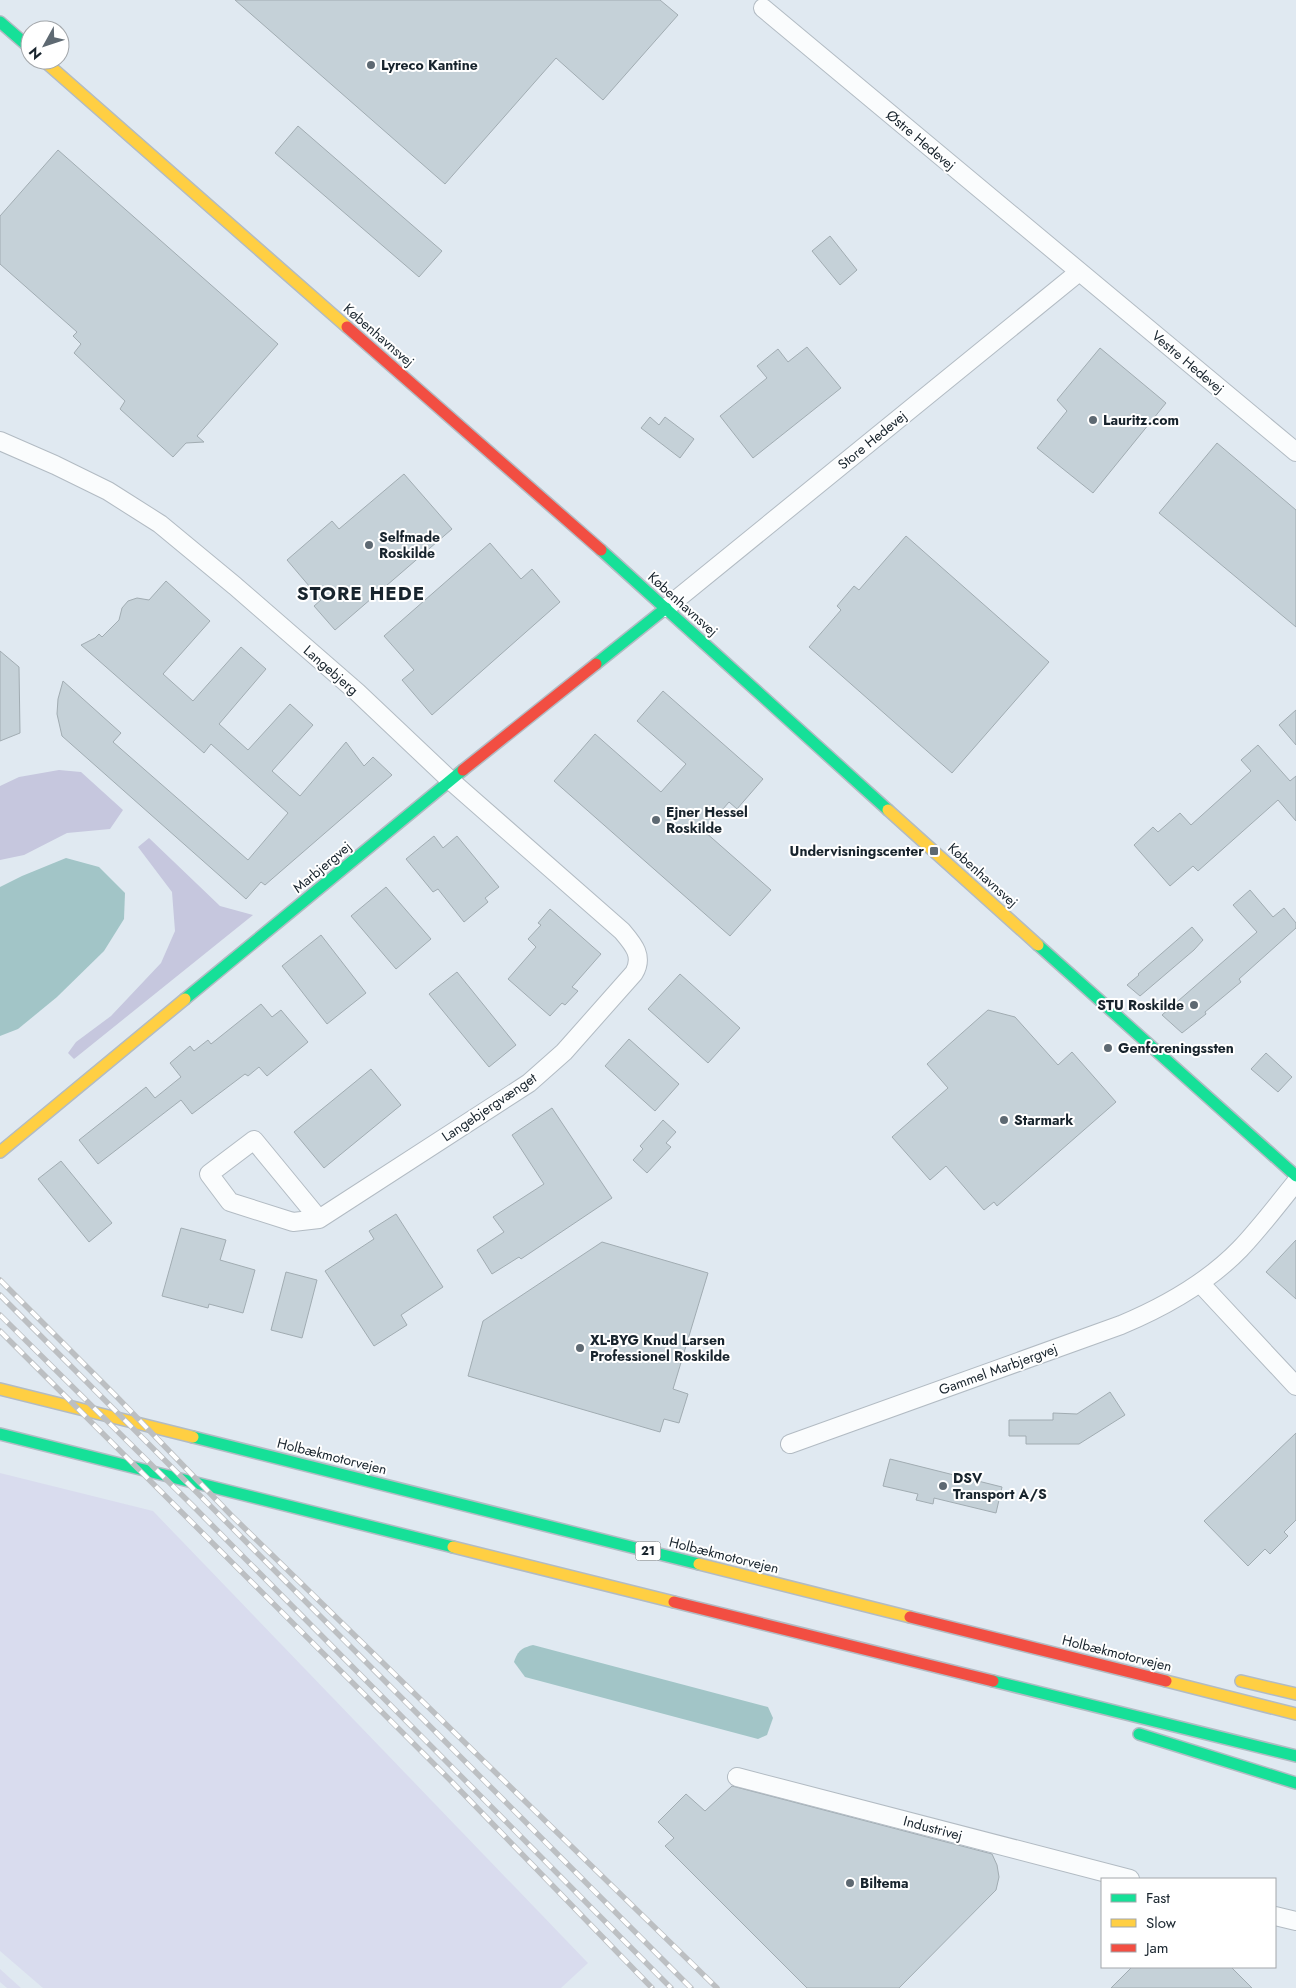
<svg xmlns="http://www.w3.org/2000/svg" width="1296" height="1988" font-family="Jost,sans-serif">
<rect width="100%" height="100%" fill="#e0e9f1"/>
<!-- green -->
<g fill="#d9dcee">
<polygon points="0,1473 153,1511 588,1963 561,1988 43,1988 0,1951"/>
<polygon points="0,1969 21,1988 7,1988 0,1982"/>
</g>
<!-- forest -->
<g fill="#c6c7de">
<polygon points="59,770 81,772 123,810 110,829 67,833 24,855 0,860 0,786 19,777"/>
<polygon points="149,838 220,906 253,915 74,1059 68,1053 76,1042 111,1016 161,963 175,931 172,892 138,847"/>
</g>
<!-- water -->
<g fill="#a2c5c7">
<polygon points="66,858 99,867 125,893 124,919 104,951 57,997 18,1029 0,1036 0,887 22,876"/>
<path d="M533,1645L768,1707L773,1718L767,1735L758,1739L525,1677L514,1662C518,1650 522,1648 533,1645Z"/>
</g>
<!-- building -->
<g fill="#c5d1d8" stroke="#a1acb2">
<polygon points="235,0 660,0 678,15 603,100 556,58 445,184"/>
<polygon points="298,126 442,251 419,277 275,153"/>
<polygon points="58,150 278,344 197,436 204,442 186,443 173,457 120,409 125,401 74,353 81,344 73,336 77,332 0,264 0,216"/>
<polygon points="830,236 857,270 840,285 812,251"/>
<polygon points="807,347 841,388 753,458 720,416 767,378 757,366 778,349 788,362"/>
<polygon points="1100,348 1166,403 1093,493 1037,448 1067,411 1057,400"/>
<polygon points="650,417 659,425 665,417 694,439 680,458 641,428"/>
<polygon points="1217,443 1296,510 1296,627 1159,513"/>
<polygon points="404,474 452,529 335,630 314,606 321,600 287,560 332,521 339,529"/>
<polygon points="906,536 1049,662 952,773 809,647 841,610 837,606 854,586 859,590"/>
<polygon points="490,543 521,579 532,569 560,602 432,715 402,680 414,670 384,636"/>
<polygon points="166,581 210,621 163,674 193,701 241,647 266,669 219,724 248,750 290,704 313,725 272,771 300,796 346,742 364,766 373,757 392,775 265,885 261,882 246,899 62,736 57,714 58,699 63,681 121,733 113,742 248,860 288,813 211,744 204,753 81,645 95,638 99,634 102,637 119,620 122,608 128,601 137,598 149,600"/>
<polygon points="0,651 19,667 20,733 0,741"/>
<polygon points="663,691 763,779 737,809 729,802 704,831 771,890 730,936 554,781 595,734 661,792 686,764 637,721"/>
<polygon points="1296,710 1296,745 1279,725"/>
<polygon points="1258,745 1290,781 1296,776 1296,821 1278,800 1198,871 1193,866 1170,886 1134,845 1153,827 1158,832 1180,813 1191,825 1251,771 1241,760"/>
<polygon points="434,836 443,848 457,836 499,887 485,898 488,902 464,922 438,889 433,892 406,859"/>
<polygon points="386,887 431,939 396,969 351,916"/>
<polygon points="1250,890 1273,917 1284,908 1296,923 1296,928 1239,979 1241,982 1205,1012 1206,1014 1182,1033 1162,1015 1257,932 1233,905"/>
<polygon points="550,909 601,954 572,987 578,991 565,1005 562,1003 550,1016 508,979 536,947 528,939 541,925 538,923"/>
<polygon points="1192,927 1203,940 1194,950 1140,996 1127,985 1139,975 1138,974"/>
<polygon points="321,935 366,993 327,1024 282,966"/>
<polygon points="457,972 516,1045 489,1067 429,994"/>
<polygon points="680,974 740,1028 708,1063 648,1009"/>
<polygon points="261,1004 272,1017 281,1010 308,1042 267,1076 259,1067 248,1076 245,1074 192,1114 181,1100 98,1164 79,1140 146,1087 155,1098 181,1077 170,1063 190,1046 194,1051 208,1040 211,1044"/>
<polygon points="988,1010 1015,1017 1058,1065 1072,1052 1116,1102 997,1206 994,1202 984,1210 946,1166 930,1180 892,1137 948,1088 927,1064"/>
<polygon points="629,1039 679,1084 655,1111 605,1066"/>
<polygon points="1266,1053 1292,1077 1278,1092 1251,1069"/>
<polygon points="371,1069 401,1105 324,1168 294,1132"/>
<polygon points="552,1108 612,1198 521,1259 519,1257 492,1274 477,1250 504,1232 493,1217 544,1184 512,1135"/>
<polygon points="663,1120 676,1132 666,1143 671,1147 647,1173 633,1160 643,1149 640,1146"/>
<polygon points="61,1161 112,1223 89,1242 38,1179"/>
<polygon points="396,1214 443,1287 401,1315 407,1325 374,1346 325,1271 374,1239 369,1231"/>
<polygon points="181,1228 226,1240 220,1260 255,1270 243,1313 209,1304 208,1308 162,1296"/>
<polygon points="1296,1240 1296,1299 1266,1272"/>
<polygon points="602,1242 708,1273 673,1389 688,1394 679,1423 664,1419 660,1432 468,1376 483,1321"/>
<polygon points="286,1272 317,1280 302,1338 271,1330"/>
<polygon points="1110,1392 1125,1415 1079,1444 1026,1444 1026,1436 1009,1436 1009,1420 1053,1420 1053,1413 1077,1414"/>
<polygon points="1296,1433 1296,1520 1284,1532 1288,1536 1270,1554 1265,1549 1248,1566 1204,1521"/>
<polygon points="890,1459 1002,1487 996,1513 934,1498 933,1504 916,1500 918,1494 883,1486"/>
<polygon points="732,1786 992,1854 997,1865 999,1877 996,1890 899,1988 807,1988 665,1846 674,1838 658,1822 686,1794 705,1811"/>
<polygon points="1132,1967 1231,1967 1252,1988 1111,1988"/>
</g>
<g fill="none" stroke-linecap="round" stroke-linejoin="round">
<!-- street casing -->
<g stroke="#b2bbc3" stroke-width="20">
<g id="street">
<polyline points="763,8 1296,452"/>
<path d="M0,441L55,465L108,491L160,524L235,586L357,692L450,780L622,931C633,944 644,956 634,973L564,1052L529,1083L319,1219L293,1222L230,1202L209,1174L254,1140L319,1219"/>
<polyline points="666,608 1079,272"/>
<polyline points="1200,1283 1296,1386"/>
<path d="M790,1444L1121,1325C1164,1307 1207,1283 1240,1249C1260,1228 1278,1204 1296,1182"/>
<polyline points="737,1777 1130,1879"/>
<polyline points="1275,1916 1296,1921"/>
</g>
</g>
<!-- fast casing -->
<g stroke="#b2bbc3" stroke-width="14">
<g id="fast">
<polyline points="0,22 30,48"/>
<polyline points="601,550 888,810"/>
<polyline points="596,664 666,608"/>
<polyline points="1038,945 1296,1176"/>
<polyline points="185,999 463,770"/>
<polyline points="0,1434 453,1547"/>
<polyline points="193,1437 699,1564"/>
<polyline points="993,1681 1296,1756"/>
<polyline points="1139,1734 1296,1783"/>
</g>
</g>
<!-- slow casing -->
<g stroke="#b2bbc3" stroke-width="14">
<g id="slow">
<polyline points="43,60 347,327"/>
<polyline points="888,810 1038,945"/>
<polyline points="0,1152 185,999"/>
<polyline points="0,1389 193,1437"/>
<polyline points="453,1547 674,1602"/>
<polyline points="699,1564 910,1617"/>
<polyline points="1166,1681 1296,1714"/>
<polyline points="1241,1681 1296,1694"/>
</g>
</g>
<!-- jam casing -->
<g stroke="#b2bbc3" stroke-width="14">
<g id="jam">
<polyline points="347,327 601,550"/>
<polyline points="463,770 596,664"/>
<polyline points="674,1602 993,1681"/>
<polyline points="910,1617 1166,1681"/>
</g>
</g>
<!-- street -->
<use href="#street" stroke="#fafcfd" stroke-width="18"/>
<!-- fast -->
<use href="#fast" stroke="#16e098" stroke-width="11"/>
<!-- slow -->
<use href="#slow" stroke="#ffcf43" stroke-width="11"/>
<!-- jam -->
<use href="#jam" stroke="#f24e42" stroke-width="11"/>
<!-- rail casing -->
<g stroke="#bcbfc2" stroke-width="5.5">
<g id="rail">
<polyline points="0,1280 117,1397 231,1515 717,1988"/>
<polyline points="0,1295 691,1988"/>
<polyline points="0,1315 192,1505 671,1988"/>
<polyline points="0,1331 451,1781 652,1988"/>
</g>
</g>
<!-- rail -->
<use href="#rail" stroke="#fff" stroke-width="4" stroke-dasharray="11" stroke-linecap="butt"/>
</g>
<!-- markers -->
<g fill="#5e6972" stroke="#fff" stroke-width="2">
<circle cx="371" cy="65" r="5"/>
<circle cx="1093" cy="420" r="5"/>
<circle cx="369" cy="545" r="5"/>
<circle cx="656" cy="820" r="5"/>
<rect x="929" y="846" width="10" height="10" rx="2.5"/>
<circle cx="1194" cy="1005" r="5"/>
<circle cx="1108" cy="1048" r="5"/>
<circle cx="1004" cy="1120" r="5"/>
<circle cx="580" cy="1348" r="5"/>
<circle cx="943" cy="1486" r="5"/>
<circle cx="850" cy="1883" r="5"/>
</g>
<g text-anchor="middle" stroke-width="4" stroke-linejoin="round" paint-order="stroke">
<!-- shield labels -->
<rect fill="#fff" stroke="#5d666c" stroke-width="1" x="635.5" y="1541.5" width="25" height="19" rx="4"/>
<g font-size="12" font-weight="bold" fill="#18242d">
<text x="648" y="1555">21</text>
</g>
<!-- poi labels -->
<g font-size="14" font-weight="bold" fill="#18242d" stroke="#fff" text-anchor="start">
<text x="381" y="70">Lyreco Kantine</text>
<text x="1103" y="425">Lauritz.com</text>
<text x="379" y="542">Selfmade<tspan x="379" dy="16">Roskilde</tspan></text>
<text x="666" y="817">Ejner Hessel<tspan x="666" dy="16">Roskilde</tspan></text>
<text x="924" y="856" text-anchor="end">Undervisningscenter</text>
<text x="1184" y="1010" text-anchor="end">STU Roskilde</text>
<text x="1118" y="1053">Genforeningssten</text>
<text x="1014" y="1125">Starmark</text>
<text x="590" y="1345">XL-BYG Knud Larsen<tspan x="590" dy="16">Professionel Roskilde</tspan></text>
<text x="953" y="1483">DSV<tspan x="953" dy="16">Transport A/S</tspan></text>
<text x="860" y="1888">Biltema</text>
</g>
<!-- street labels -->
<g font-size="14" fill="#18242d" stroke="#fff">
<text transform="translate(921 140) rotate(40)" y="5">Østre Hedevej</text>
<text transform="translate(379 335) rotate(41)" y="5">Københavnsvej</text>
<text transform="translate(1188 362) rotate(40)" y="5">Vestre Hedevej</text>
<text transform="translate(872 440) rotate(-39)" y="5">Store Hedevej</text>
<text transform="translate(683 604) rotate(42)" y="5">Københavnsvej</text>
<text transform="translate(331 670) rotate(41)" y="5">Langebjerg</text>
<text transform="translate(322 867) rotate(-40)" y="5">Marbjergvej</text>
<text transform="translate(983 875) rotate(42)" y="5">Københavnsvej</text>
<text transform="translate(489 1107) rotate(-34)" y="5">Langebjergvænget</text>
<text transform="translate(998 1369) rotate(-20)" y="5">Gammel Marbjergvej</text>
<text transform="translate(332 1456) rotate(14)" y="5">Holbækmotorvejen</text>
<text transform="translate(724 1555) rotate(14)" y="5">Holbækmotorvejen</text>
<text transform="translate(1117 1653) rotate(14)" y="5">Holbækmotorvejen</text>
<text transform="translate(933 1828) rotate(15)" y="5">Industrivej</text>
</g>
<!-- district labels -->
<g font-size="19" font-weight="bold" letter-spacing="1" fill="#18242d" stroke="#fff">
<text x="361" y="600">STORE HEDE</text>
</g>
</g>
<!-- legend -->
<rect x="1101" y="1878" width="175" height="90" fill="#ffffff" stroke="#a3a7ab"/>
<rect x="1111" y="1894" width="25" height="8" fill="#16e098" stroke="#a3a7ab"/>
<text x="1146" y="1903" font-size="15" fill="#18242d">Fast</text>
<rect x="1111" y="1919" width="25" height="8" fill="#ffcf43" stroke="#a3a7ab"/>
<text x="1146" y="1928" font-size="15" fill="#18242d">Slow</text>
<rect x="1111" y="1944" width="25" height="8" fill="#f24e42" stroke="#a3a7ab"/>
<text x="1146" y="1953" font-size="15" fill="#18242d">Jam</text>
<!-- north arrow -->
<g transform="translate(45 45) rotate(230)"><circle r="24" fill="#ffffff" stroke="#a3a7ab"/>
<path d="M0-4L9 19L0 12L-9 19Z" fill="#5e6972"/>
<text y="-8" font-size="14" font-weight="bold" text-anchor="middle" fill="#18242d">N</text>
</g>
</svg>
